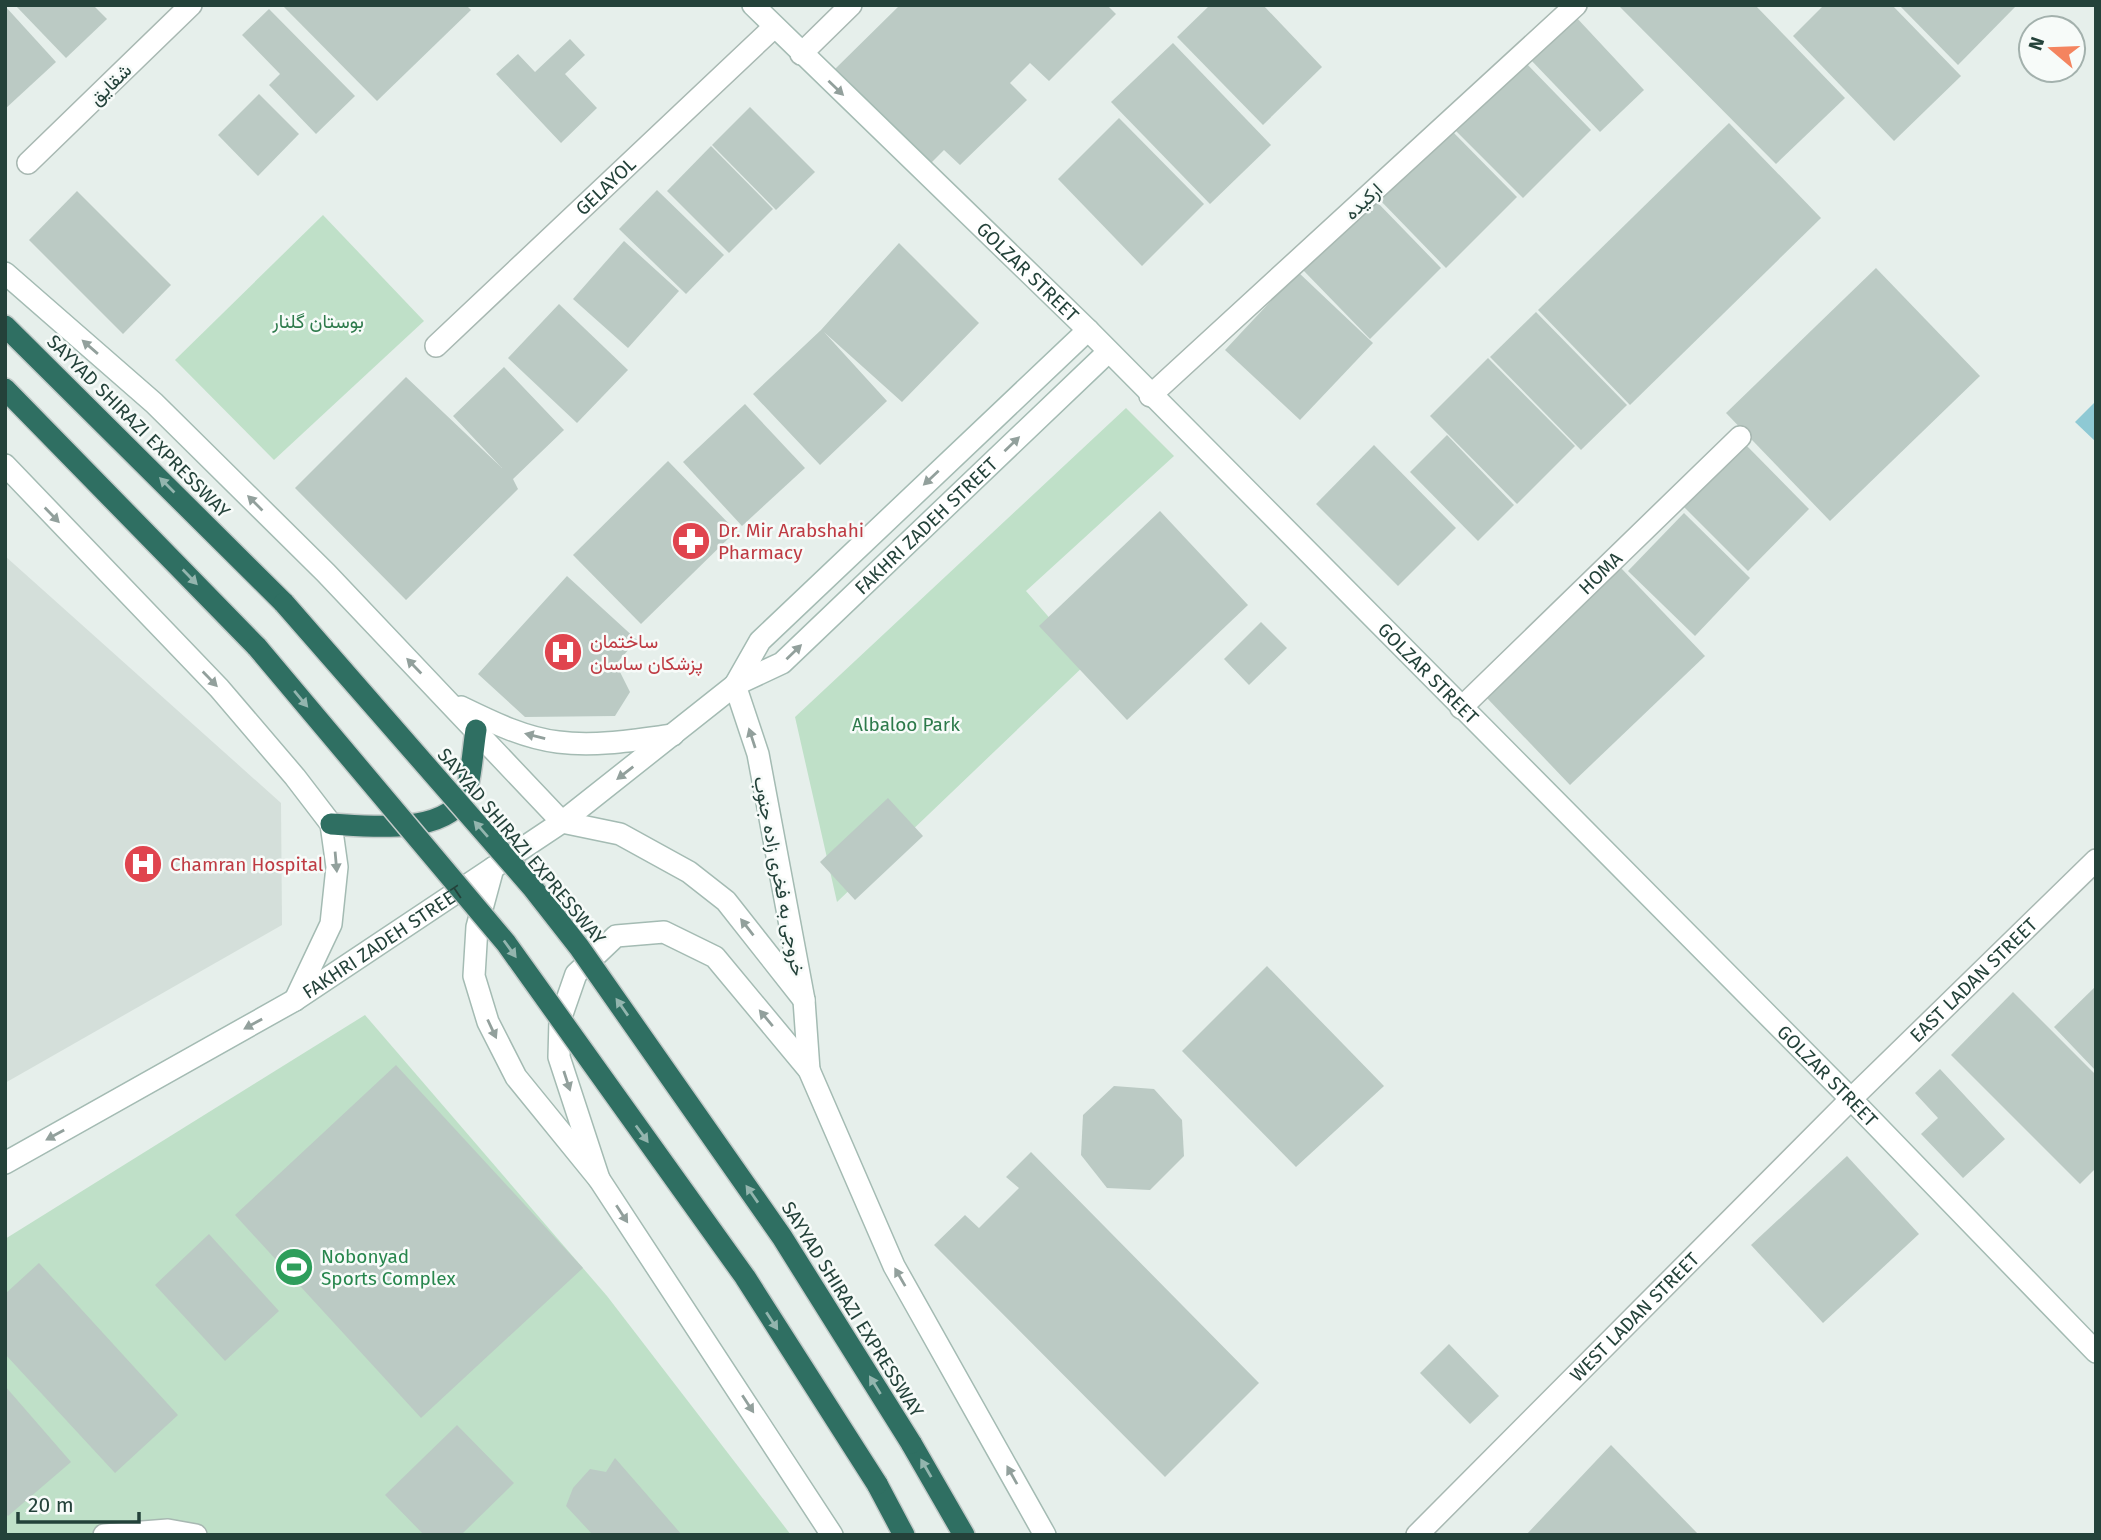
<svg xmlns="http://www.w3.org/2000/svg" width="2101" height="1540" font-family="'Fira Sans',Vazirmatn,sans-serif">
<rect width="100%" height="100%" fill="#e6efeb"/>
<!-- built -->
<polygon fill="#d4dfda" points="5,556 281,803 282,925 5,1083"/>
<!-- green -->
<g fill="#bfe0c8">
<polygon points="323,215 424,321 274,460 175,360"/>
<polygon points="1126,408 1174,456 1026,591 1088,662 837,902 795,717"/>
<polygon points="365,1015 607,1296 791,1535 5,1535 5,1239"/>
</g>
<!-- water -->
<polygon fill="#8ec9d4" points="2096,401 2096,442 2075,422"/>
<!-- building -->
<g fill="#bbcac4">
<polygon points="15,5 93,5 107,19 66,58"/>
<polygon points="282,5 466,5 471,10 377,101"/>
<polygon points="900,5 1107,5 1116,14 1049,81 1030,63 1010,83 1027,100 960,165 944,150 928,166 834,70"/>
<polygon points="1210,5 1263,5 1322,67 1263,125 1177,37"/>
<polygon points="1618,5 1755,5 1845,98 1776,164"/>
<polygon points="1824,5 1892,5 1961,76 1894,141 1793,36"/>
<polygon points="1899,5 2017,5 1958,65"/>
<polygon points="5,6 56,62 5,109"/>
<polygon points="269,9 355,96 316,134 269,85 280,74 242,35"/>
<polygon points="1575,16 1644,90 1600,132 1530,59"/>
<polygon points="570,39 585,55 565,74 597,108 561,143 496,74 518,54 535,72"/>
<polygon points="1173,43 1271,145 1210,204 1111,102"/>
<polygon points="1523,60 1591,130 1523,198 1454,129"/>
<polygon points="259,94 299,134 258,176 218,135"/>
<polygon points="750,107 815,172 776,210 712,145"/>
<polygon points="1119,118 1204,204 1142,266 1058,179"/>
<polygon points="1729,123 1821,218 1630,405 1538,310"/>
<polygon points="1449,128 1517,197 1446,268 1378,198"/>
<polygon points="711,146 773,209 729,253 667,191"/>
<polygon points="657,190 724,255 686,294 619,229"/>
<polygon points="77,191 171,285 123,334 29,240"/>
<polygon points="1375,200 1441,268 1370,339 1303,270"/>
<polygon points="624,241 679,291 628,348 573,299"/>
<polygon points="899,243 979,323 902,402 824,332 887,401 820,465 753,394 821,330"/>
<polygon points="1876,268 1980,376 1830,521 1726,413"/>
<polygon points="1298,272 1373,343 1300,420 1225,350"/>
<polygon points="559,304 628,370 577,423 508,358"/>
<polygon points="1536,312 1627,405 1581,450 1490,357"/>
<polygon points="1488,358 1575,446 1517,504 1430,416"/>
<polygon points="504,367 564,430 513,479 518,489 406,600 295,488 406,377 502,468 453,416"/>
<polygon points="745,404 805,468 742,526 683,462"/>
<polygon points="1447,435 1514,505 1478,541 1410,472"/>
<polygon points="1745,444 1809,509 1748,571 1683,506"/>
<polygon points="1374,445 1456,528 1398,586 1316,504"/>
<polygon points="668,461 736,531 641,624 573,555"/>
<polygon points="1160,511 1248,605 1127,720 1039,626"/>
<polygon points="1684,513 1750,578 1695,636 1628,571"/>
<polygon points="1621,568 1705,656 1570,785 1486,697"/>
<polygon points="567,576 637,640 616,664 630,692 615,716 525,717 478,674"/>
<polygon points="1261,622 1287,648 1249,685 1224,659"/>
<polygon points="888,798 923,836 855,900 820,862"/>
<polygon points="1267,966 1384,1086 1296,1167 1182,1051"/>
<polygon points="2096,986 2096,1071 2054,1027"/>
<polygon points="2013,992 2096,1075 2096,1168 2080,1184 1951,1055"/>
<polygon points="396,1065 583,1268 421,1418 235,1215"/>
<polygon points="1940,1069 2005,1139 1963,1178 1921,1134 1938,1118 1915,1093"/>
<polygon points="1114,1086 1154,1089 1182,1120 1184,1156 1150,1190 1107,1188 1081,1155 1083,1115"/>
<polygon points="1031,1152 1259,1383 1165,1477 934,1245 965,1215 979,1228 1019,1188 1006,1177"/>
<polygon points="1847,1156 1919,1234 1823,1323 1751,1245"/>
<polygon points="209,1234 279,1311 225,1361 155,1285"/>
<polygon points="39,1263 178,1415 115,1473 5,1354 5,1294"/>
<polygon points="1449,1344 1499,1396 1470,1424 1420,1373"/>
<polygon points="5,1386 71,1462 8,1516 5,1513"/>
<polygon points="457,1425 514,1483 461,1535 424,1535 385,1495"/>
<polygon points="1611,1445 1699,1535 1526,1535"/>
<polygon points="615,1458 682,1535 593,1535 566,1506 573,1488 590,1469 606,1472"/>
</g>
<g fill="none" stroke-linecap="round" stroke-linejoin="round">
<!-- lane casing -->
<g stroke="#a8b8b2" stroke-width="24">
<polyline id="lane" points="104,1535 168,1530 196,1535"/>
</g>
<!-- street casing -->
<g stroke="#a8b8b2" stroke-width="24">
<g id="street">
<polyline points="801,54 851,5"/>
<polyline points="28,163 191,5"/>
<path id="s1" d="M436,346L774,27"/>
<polyline points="1150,396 1576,5"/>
<path id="s2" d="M1461,708L1740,437"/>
<path id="s3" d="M1417,1535L1851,1099L2096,860"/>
</g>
</g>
<!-- secondary casing -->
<g stroke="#a4bbb3" stroke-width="24">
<g id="secondary">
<path id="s4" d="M753,5L1088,330L1851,1099L2096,1352"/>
<polyline points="5,273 154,403 326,573 562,822 620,834 689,872 726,901 804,1000"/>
<polyline points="5,465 219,688 295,777 331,824 337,867 331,924 295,1000"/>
<polyline points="735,685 760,641 1088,330"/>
<polyline points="735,685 758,754 804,1000 809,1070"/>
<path d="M461,707C492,722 524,738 558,742C596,747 636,740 673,735"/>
<polyline points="493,868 477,927 474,976 488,1022 516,1077 599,1179 832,1535"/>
<path id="s5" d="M5,1163L295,1000L562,822L735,685L782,663L1108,352"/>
<polyline points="599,1179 559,1057 560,1020 576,974 616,936 664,932 715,957 809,1070 894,1266 1045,1535"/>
</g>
</g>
<!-- highway casing -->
<g stroke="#c2cac8" stroke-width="24">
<g id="highway">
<polyline points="5,326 284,603"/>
<polyline points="5,389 257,647"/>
<path d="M331,824C367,826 440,835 463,799C471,786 473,747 476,730"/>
<polyline points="911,1443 964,1535"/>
<polyline points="877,1484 904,1535"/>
</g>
</g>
<!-- lane -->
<use href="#lane" stroke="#fff" stroke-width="21"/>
<!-- street -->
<use href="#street" stroke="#fff" stroke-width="21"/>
<!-- secondary -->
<use href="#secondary" stroke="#fff" stroke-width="21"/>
<!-- highway -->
<use href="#highway" stroke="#2f6f62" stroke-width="21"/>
<!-- highway-bridge casing -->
<g stroke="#c2cac8" stroke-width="24" stroke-linecap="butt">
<g id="highway-bridge">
<polyline points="284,603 532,887 579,947 782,1237 911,1443"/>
<polyline points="257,647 506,943 745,1277 877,1484"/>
</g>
</g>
<!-- highway-bridge -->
<use href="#highway-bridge" stroke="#2f6f62" stroke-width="21"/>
</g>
<!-- one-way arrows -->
<defs><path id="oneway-solid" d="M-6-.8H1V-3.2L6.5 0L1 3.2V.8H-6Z" transform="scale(1.75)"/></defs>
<g fill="#92a09c">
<use href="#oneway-solid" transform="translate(836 88) rotate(44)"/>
<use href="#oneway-solid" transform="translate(90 347) rotate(-139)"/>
<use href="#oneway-solid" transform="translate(1012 444) rotate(-44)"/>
<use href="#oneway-solid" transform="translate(931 478) rotate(137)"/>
<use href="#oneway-solid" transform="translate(255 503) rotate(-135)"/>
<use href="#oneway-solid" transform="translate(52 515) rotate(46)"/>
<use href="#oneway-solid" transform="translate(794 652) rotate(-44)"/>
<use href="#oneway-solid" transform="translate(414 666) rotate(-134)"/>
<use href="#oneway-solid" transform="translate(210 679) rotate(46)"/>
<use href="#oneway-solid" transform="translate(535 736) rotate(-166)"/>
<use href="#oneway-solid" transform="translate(752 738) rotate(-108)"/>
<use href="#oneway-solid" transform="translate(625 773) rotate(142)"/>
<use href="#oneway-solid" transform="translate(336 862) rotate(85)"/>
<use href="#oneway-solid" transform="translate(747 927) rotate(-128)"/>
<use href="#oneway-solid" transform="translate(766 1018) rotate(-130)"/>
<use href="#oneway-solid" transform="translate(253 1024) rotate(151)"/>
<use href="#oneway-solid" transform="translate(492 1029) rotate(65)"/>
<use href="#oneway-solid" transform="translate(567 1081) rotate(72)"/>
<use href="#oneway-solid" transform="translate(55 1135) rotate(151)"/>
<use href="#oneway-solid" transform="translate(622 1214) rotate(57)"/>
<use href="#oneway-solid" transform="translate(900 1277) rotate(-120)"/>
<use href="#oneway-solid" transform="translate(748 1404) rotate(57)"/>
<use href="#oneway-solid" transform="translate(1012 1475) rotate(-119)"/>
</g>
<g fill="#93b5ae">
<use href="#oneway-solid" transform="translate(167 485) rotate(-135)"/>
<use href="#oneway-solid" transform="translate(190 577) rotate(46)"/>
<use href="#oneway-solid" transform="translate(301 699) rotate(50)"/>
<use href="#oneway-solid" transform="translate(481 829) rotate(-131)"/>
<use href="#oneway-solid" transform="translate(510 949) rotate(54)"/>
<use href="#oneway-solid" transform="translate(622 1007) rotate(-125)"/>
<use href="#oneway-solid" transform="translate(642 1134) rotate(54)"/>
<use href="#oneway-solid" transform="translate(752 1194) rotate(-125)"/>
<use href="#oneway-solid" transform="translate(772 1321) rotate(57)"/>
<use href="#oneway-solid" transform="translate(875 1385) rotate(-122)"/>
<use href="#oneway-solid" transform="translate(926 1468) rotate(-120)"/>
</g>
<!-- icons -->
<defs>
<g id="pharmacy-disc" transform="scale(2.0125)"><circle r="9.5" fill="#e0444e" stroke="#f7fbf9"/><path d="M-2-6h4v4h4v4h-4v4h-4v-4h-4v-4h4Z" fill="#fff"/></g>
<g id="hospital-disc" transform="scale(2.0125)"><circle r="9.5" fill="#e0444e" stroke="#f7fbf9"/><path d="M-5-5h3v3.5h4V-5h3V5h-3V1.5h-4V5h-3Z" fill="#fff"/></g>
<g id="stadium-disc" transform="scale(2.0125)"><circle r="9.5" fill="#2e9e5b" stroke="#f7fbf9"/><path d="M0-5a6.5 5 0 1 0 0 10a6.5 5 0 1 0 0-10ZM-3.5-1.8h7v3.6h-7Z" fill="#fff"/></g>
</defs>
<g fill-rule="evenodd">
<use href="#pharmacy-disc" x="691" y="541"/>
<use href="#hospital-disc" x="563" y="652"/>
<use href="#hospital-disc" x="143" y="864"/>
<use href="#stadium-disc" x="294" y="1267"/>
</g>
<g text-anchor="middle" stroke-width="5" stroke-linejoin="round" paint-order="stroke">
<!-- street labels -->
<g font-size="19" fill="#24423a" stroke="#f7fbf9">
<text transform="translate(110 84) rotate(-44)" y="7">شقایق</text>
<text dy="7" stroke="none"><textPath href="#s1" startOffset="233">GELAYOL</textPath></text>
<text transform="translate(1363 201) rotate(-43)" y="7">ارکیده</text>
<text dy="7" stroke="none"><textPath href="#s4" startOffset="383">GOLZAR STREET</textPath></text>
<text transform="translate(139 426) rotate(45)" y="7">SAYYAD SHIRAZI EXPRESSWAY</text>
<text dy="7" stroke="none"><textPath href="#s5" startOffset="1125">FAKHRI ZADEH STREET</textPath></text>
<text dy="7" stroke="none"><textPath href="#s2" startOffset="194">HOMA</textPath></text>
<text dy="7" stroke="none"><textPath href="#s4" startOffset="950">GOLZAR STREET</textPath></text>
<text transform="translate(522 846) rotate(50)" y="7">SAYYAD SHIRAZI EXPRESSWAY</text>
<text transform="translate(780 876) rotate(79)" y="7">خروجی به فخری زاده جنوب</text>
<text dy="7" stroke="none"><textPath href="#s5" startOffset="438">FAKHRI ZADEH STREET</textPath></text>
<text dy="7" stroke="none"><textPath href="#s3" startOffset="786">EAST LADAN STREET</textPath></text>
<text dy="7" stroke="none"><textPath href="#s4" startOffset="1517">GOLZAR STREET</textPath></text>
<text transform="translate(853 1309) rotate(58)" y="7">SAYYAD SHIRAZI EXPRESSWAY</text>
<text dy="7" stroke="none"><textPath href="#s3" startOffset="308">WEST LADAN STREET</textPath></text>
</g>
<!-- park labels -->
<g font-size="19" fill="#2d7a4b" stroke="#f7fbf9">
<text x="318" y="328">بوستان گلنار</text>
<text x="906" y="731">Albaloo Park</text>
</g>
<!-- health labels -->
<g font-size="19" fill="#be3a42" stroke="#f7fbf9" text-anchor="start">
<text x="718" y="537">Dr. Mir Arabshahi<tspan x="718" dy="22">Pharmacy</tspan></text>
<text x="590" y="648">ساختمان<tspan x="590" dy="22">پزشکان ساسان</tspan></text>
<text x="170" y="871">Chamran Hospital</text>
</g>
<!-- leisure labels -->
<g font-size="19" fill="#27864d" stroke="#f7fbf9" text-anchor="start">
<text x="321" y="1263">Nobonyad<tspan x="321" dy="22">Sports Complex</tspan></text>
</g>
</g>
<!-- border -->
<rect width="2101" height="1540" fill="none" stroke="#24423a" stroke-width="14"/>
<!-- north arrow -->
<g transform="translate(2052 49) rotate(289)"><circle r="33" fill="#f7fbf9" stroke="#a3b1ad" stroke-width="2"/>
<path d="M0-5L12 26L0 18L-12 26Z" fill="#f4845f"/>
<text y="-10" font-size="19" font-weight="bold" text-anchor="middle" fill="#24423a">N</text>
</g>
<!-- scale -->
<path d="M18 1512v10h121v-10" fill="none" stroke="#24423a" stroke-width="3.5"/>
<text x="28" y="1512" font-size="21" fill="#24423a" stroke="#f7fbf9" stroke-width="5" paint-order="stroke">20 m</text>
</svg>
